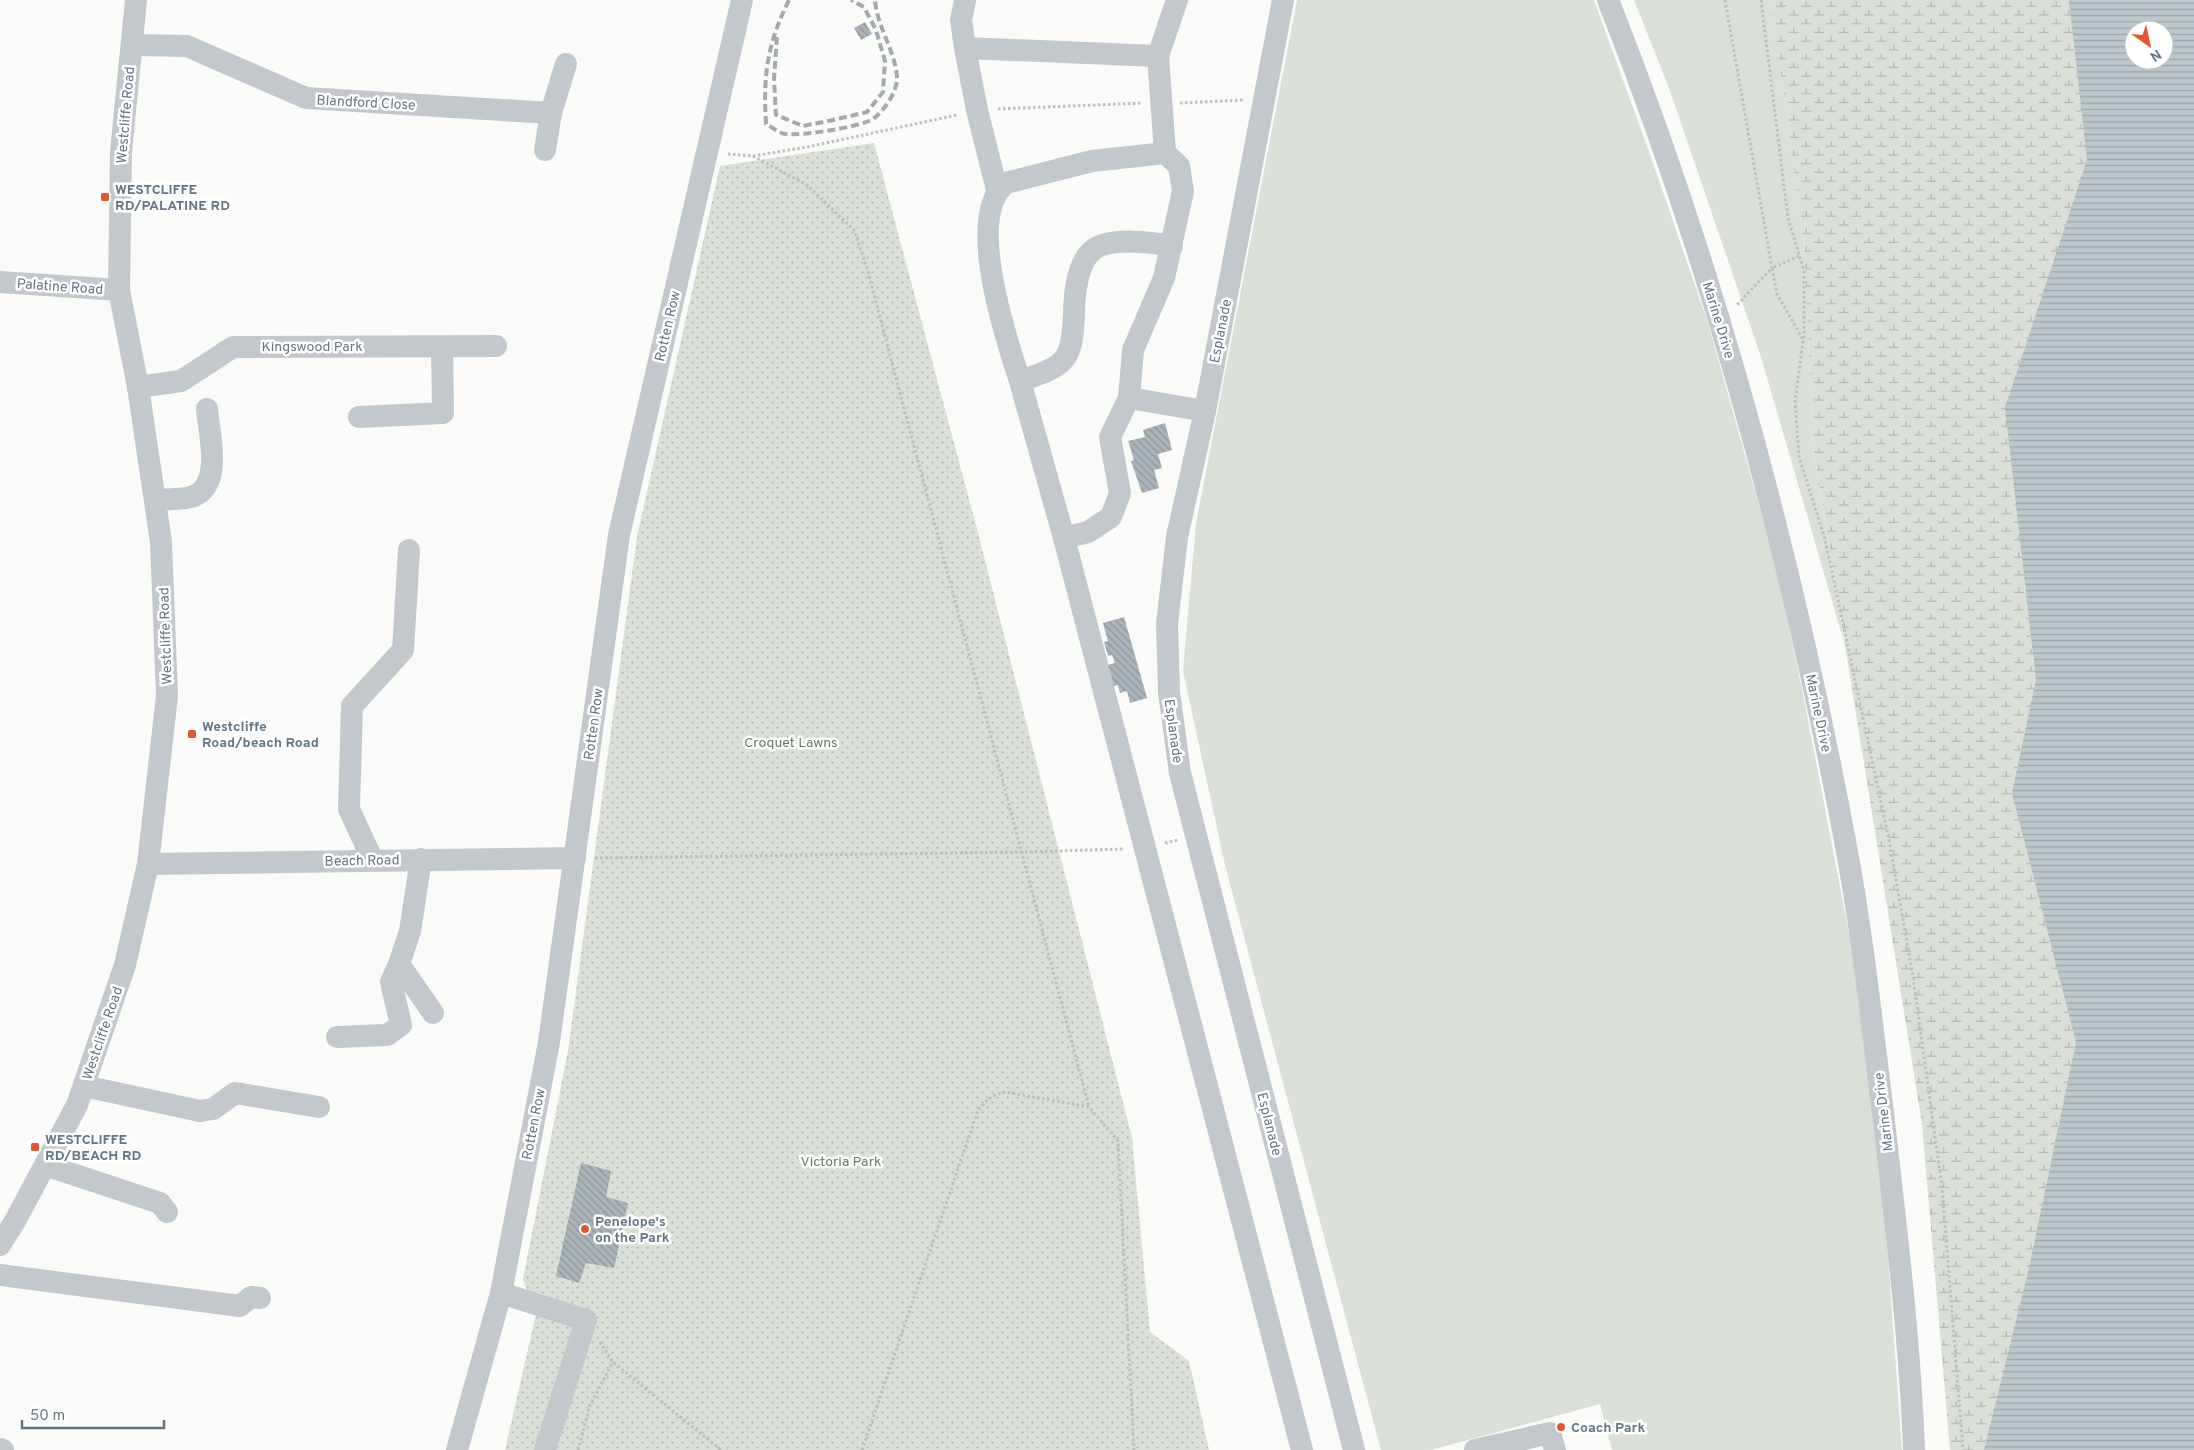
<svg xmlns="http://www.w3.org/2000/svg" width="2194" height="1450" font-family="Overpass,sans-serif">
<defs>
<pattern id="wetland-marsh" width="20" height="14" patternUnits="userSpaceOnUse" patternTransform="scale(1.25)"><rect width="20" height="14" fill="#dadfd7"/><path d="M1 5h8M5 5V1M11 12h8M15 12V8" fill="none" stroke="#b4b9b4"/></pattern>
<pattern id="park-dots" width="8" height="8" patternUnits="userSpaceOnUse" patternTransform="scale(1.25)"><rect width="8" height="8" fill="#dadfd7"/><path d="M2 2h.1M6 6h.1" fill="none" stroke="#b4b9b4" stroke-width="1.8" stroke-linecap="round"/></pattern>
<pattern id="water-rules" width="6" height="5" patternUnits="userSpaceOnUse" patternTransform="scale(1.25)"><rect width="6" height="5" fill="#bbc7cb"/><path d="M0 2.5h6" fill="none" stroke="#9ca6aa"/></pattern>
<pattern id="building-back-hatch" width="6" height="6" patternUnits="userSpaceOnUse" patternTransform="scale(1.25)"><rect width="6" height="6" fill="#aab3b9"/><path d="M-1 5l2 2M0 0l6 6M5-1l2 2" fill="none" stroke="#8e969c"/></pattern>
</defs>
<rect width="100%" height="100%" fill="#fafaf8"/>
<!-- grass -->
<g fill="#dadfd7">
<polygon points="1297,0 1594,0 1652,160 1708,323 1776,566 1804,699 1851,944 1881,1159 1902,1450 1612,1450 1600,1404 1431,1450 1381,1450 1225,865 1183,671 1196,523"/>
<polygon points="1634,0 1771,0 1804,245 1813,446 1844,642 1761,357 1669,88"/>
</g>
<!-- wetland -->
<path fill="url(#wetland-marsh)" fill-rule="evenodd" d="M1771,0H2194V1450H1950L1922,1124L1813,446L1804,245ZM2134,30H2164V60H2134Z"/>
<!-- park -->
<polygon fill="url(#park-dots)" points="874,143 977,529 1132,1138 1150,1332 1189,1361 1209,1450 505,1450 536,1314 523,1279 568,1051 637,537 720,166"/>
<!-- water -->
<path fill="url(#water-rules)" fill-rule="evenodd" d="M2069,0H2194V1450H1984L2029,1268L2076,1042L2012,793L2036,680L2005,408L2087,160ZM2134,30H2164V60H2134Z"/>
<!-- building -->
<g fill="url(#building-back-hatch)">
<polygon points="865,22 872,34 861,40 854,28"/>
<polygon points="1165,423 1172,450 1158,454 1162,468 1154,470 1159,488 1142,493 1131,461 1134,460 1128,441 1145,437 1143,430"/>
<polygon points="1124,617 1147,698 1130,703 1127,691 1120,693 1118,685 1110,687 1104,666 1115,663 1112,655 1108,656 1104,642 1108,641 1103,623"/>
<polygon points="581,1163 611,1171 606,1197 628,1203 614,1268 586,1263 579,1283 556,1276"/>
</g>
<g fill="none" stroke-linecap="round" stroke-linejoin="round">
<!-- path -->
<g stroke="#bbbfc2" stroke-width="3" stroke-dasharray="2.5 2.5" stroke-linecap="butt">
<polyline points="1725,0 1772,268 1736,306"/>
<polyline points="1761,0 1788,218 1804,271 1804,334 1795,401 1799,457 1825,539 1889,840 1913,977 1942,1187 1963,1450"/>
<polyline points="1180,103 1244,100"/>
<polyline points="998,109 1142,103"/>
<polyline points="728,154 753,156 807,147 957,115"/>
<polyline points="753,156 807,185 854,230 867,268 1089,1107"/>
<polyline points="1799,256 1772,268 1777,294 1802,338"/>
<polyline points="1165,843 1178,840"/>
<polyline points="595,858 1022,852 1124,849"/>
<polyline points="600,1342 613,1362 721,1450"/>
<polyline points="578,1450 590,1405 613,1362"/>
<path d="M862,1450L977,1113C984,1101 993,1094 1006,1092L1089,1107L1118,1141L1134,1450"/>
</g>
<!-- minor -->
<g stroke="#c3c8cc" stroke-width="22">
<polyline points="965,0 961,20 965,48 1158,56"/>
<polyline points="1283,0 1205,411 1177,537 1167,624 1169,692 1180,773 1354,1450"/>
<path d="M1608,0C1716,272 1791,554 1845,841C1863,936 1873,1033 1885,1130C1897,1236 1910,1343 1914,1450"/>
<polyline points="132,45 187,46 306,98 551,113"/>
<polyline points="965,48 977,110 997,190"/>
<polyline points="545,150 551,113 566,64"/>
<path d="M1165,153L1092,161L1006,183C965,215 1006,339 1020,381C1033,376 1055,371 1064,359C1073,349 1073,328 1074,315C1074,296 1077,262 1093,250C1109,237 1152,242 1172,246"/>
<polyline points="0,282 119,290"/>
<polyline points="1020,381 1064,538 1302,1450"/>
<polyline points="138,387 181,381 233,347 496,346"/>
<polyline points="1129,398 1205,411"/>
<polyline points="359,417 443,413 442,347"/>
<path d="M155,500C167,499 184,500 194,496C223,483 209,434 207,409"/>
<polyline points="1064,538 1088,532 1111,517 1120,493 1110,437 1129,398 1133,350 1164,278 1183,191 1179,166 1165,153 1158,56 1177,0"/>
<polyline points="372,859 349,809 352,706 403,650 409,550"/>
<polyline points="421,859 410,931 399,964 433,1013"/>
<polyline points="148,864 575,858"/>
<polyline points="337,1037 387,1035 401,1025 391,982 399,964"/>
<polyline points="84,1086 200,1111 213,1109 235,1093 319,1107"/>
<polyline points="45,1165 160,1203 167,1212"/>
<polyline points="0,1245 15,1221 77,1105 125,965 148,864 167,696 161,542 138,387 119,290 121,152 136,0"/>
<polyline points="0,1275 240,1306 251,1297 260,1298"/>
<polyline points="501,1293 586,1320 545,1450"/>
<polyline points="0,1449 3,1450"/>
<polyline points="457,1450 501,1293 549,1042 619,535 742,0"/>
<polyline points="1475,1450 1550,1433 1555,1450"/>
</g>
<!-- rail -->
<g stroke="#a2aab0" stroke-width="4" stroke-dasharray="8 4" stroke-linecap="butt">
<path d="M789,0C767,44 763,76 766,124C772,127 780,134 786,134C802,136 860,127 873,119C884,111 898,91 897,77C895,50 877,27 875,0"/>
<polyline points="777,37 774,79 776,115 803,126 833,120 867,112 883,92 885,61 876,30 864,7 851,0"/>
</g>
</g>
<!-- markers -->
<g fill="#e4572e" stroke="#fff" stroke-width="2">
<rect x="100" y="192" width="10" height="10" rx="2.5"/>
<rect x="187" y="729" width="10" height="10" rx="2.5"/>
<rect x="30" y="1142" width="10" height="10" rx="2.5"/>
<circle cx="585" cy="1229" r="5"/>
<circle cx="1561" cy="1427" r="5"/>
</g>
<g text-anchor="middle" stroke-width="5" stroke-linejoin="round" paint-order="stroke">
<!-- street labels -->
<g font-size="14" fill="#657683" stroke="#fff">
<text transform="translate(366 102) rotate(3)" y="5">Blandford Close</text>
<text transform="translate(125 115) rotate(-85)" y="5">Westcliffe Road</text>
<text transform="translate(60 286) rotate(4)" y="5">Palatine Road</text>
<text transform="translate(1719 320) rotate(73)" y="5">Marine Drive</text>
<text transform="translate(667 326) rotate(-77)" y="5">Rotten Row</text>
<text transform="translate(1220 331) rotate(-79)" y="5">Esplanade</text>
<text x="312" y="351">Kingswood Park</text>
<text transform="translate(165 636) rotate(-92)" y="5">Westcliffe Road</text>
<text transform="translate(1819 713) rotate(78)" y="5">Marine Drive</text>
<text transform="translate(593 724) rotate(-82)" y="5">Rotten Row</text>
<text transform="translate(1174 731) rotate(82)" y="5">Esplanade</text>
<text transform="translate(362 860) rotate(-1)" y="5">Beach Road</text>
<text transform="translate(102 1033) rotate(-71)" y="5">Westcliffe Road</text>
<text transform="translate(1883 1112) rotate(-97)" y="5">Marine Drive</text>
<text transform="translate(533 1124) rotate(-79)" y="5">Rotten Row</text>
<text transform="translate(1270 1124) rotate(76)" y="5">Esplanade</text>
</g>
<!-- poi labels -->
<g font-size="14" font-weight="bold" fill="#657683" stroke="#fff" text-anchor="start">
<text x="115" y="194">WESTCLIFFE<tspan x="115" dy="16">RD/PALATINE RD</tspan></text>
<text x="202" y="731">Westcliffe<tspan x="202" dy="16">Road/beach Road</tspan></text>
<text x="45" y="1144">WESTCLIFFE<tspan x="45" dy="16">RD/BEACH RD</tspan></text>
<text x="595" y="1226">Penelope's<tspan x="595" dy="16">on the Park</tspan></text>
<text x="1571" y="1432">Coach Park</text>
</g>
<!-- park labels -->
<g font-size="14" fill="#687a64" stroke="#fff">
<text x="791" y="747">Croquet Lawns</text>
<text x="841" y="1166">Victoria Park</text>
</g>
</g>
<!-- north arrow -->
<g transform="translate(2149 45) rotate(147)"><circle r="24" fill="#ffffff" stroke="#c1c8cd"/>
<path d="M0-4L9 19L0 12L-9 19Z" fill="#e4572e"/>
<text y="-8" font-size="14" font-weight="bold" text-anchor="middle" fill="#657683">N</text>
</g>
<!-- scale -->
<path d="M22 1420v8h142v-8" fill="none" stroke="#657683" stroke-width="2.5"/>
<text x="30" y="1420" font-size="15" fill="#657683" stroke="#ffffff" stroke-width="4" paint-order="stroke">50 m</text>
</svg>
